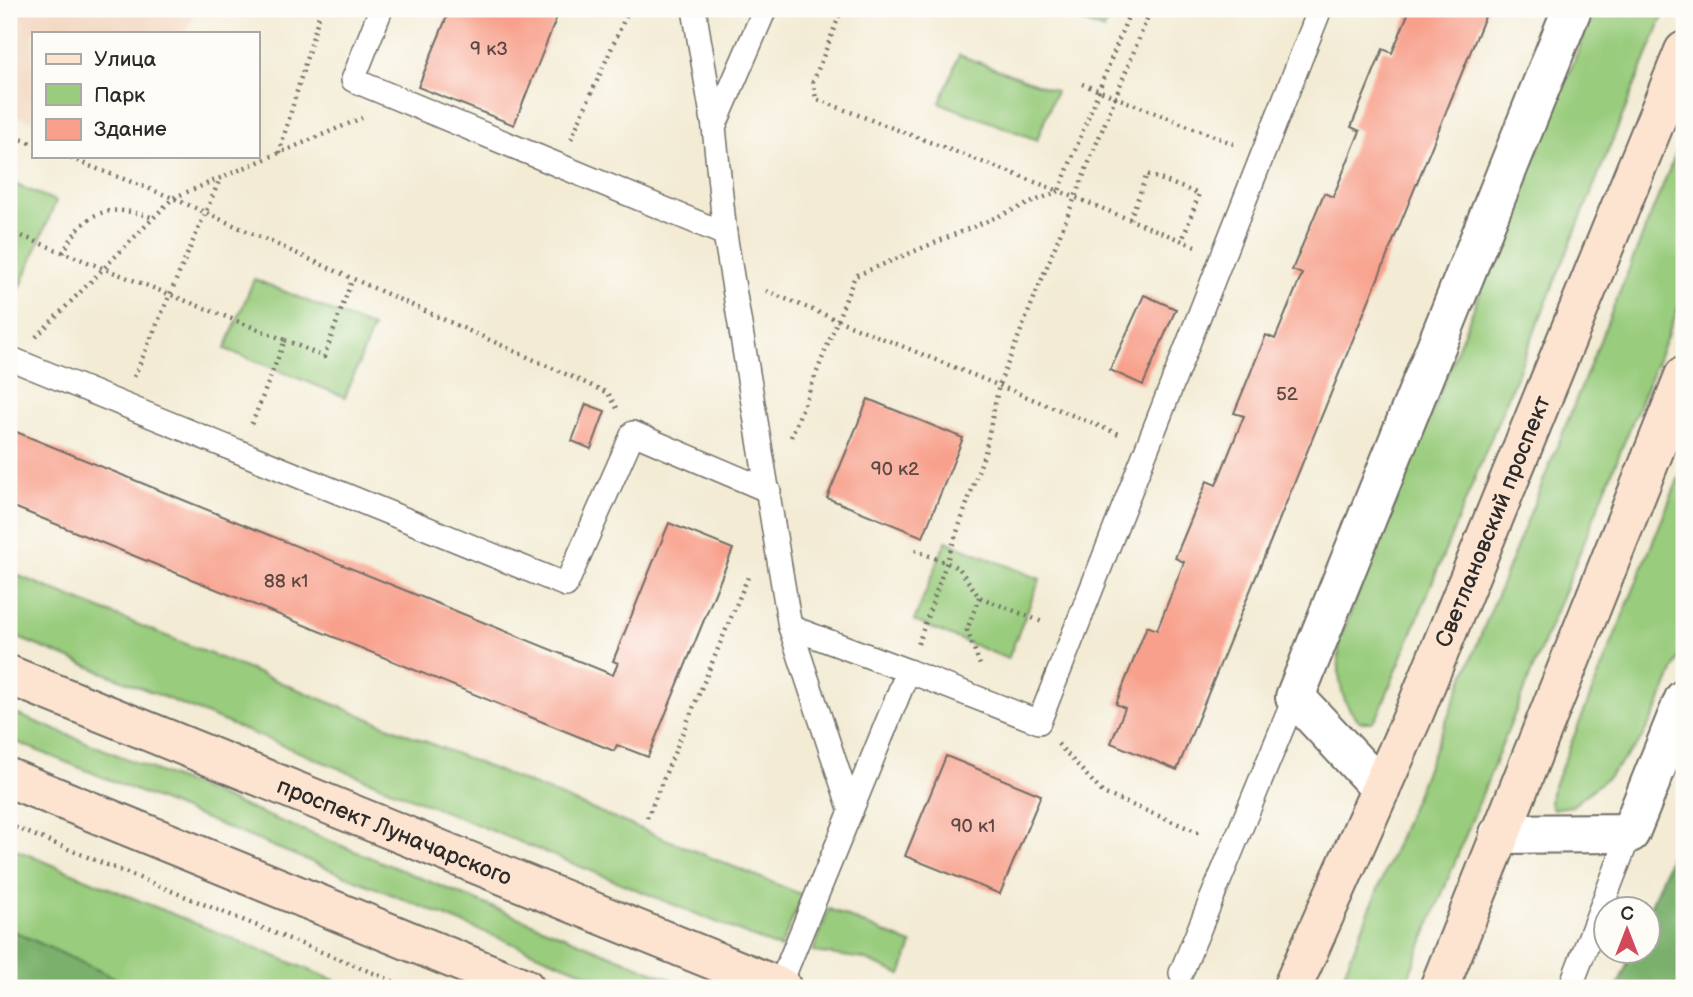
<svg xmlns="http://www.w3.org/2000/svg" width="1693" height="997" font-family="'Balsamiq Sans',sans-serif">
<rect width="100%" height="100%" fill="#fdfcf7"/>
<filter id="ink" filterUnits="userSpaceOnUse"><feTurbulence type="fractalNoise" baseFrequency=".0143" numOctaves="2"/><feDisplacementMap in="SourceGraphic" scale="14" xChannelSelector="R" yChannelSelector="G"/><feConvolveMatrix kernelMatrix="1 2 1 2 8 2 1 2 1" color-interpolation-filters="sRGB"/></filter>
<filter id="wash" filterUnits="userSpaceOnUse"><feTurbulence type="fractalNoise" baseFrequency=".00686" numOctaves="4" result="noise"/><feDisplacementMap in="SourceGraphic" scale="28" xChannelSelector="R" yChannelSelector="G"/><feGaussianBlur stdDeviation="1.57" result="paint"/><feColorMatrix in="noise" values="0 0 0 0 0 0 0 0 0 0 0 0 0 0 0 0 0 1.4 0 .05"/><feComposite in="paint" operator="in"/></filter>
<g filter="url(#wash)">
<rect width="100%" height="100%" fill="#f3ebd4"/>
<!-- built -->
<polygon fill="#f2d5be" points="9,9 196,9 186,33 33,33 33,122 9,112"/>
<!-- green -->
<g fill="#99cc7d" stroke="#627c54" stroke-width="2">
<polygon points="1050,9 1112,9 1104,30"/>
<path d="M1595,9H1666L1379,713L1372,722H1361C1337,703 1338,669 1339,641Z"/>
<polygon points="959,55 1056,91 1037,140 940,103"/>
<polygon points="1684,133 1684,294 1404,988 1338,988"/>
<polygon points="9,182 56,201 20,288 9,283"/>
<polygon points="254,279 373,328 345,397 225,349"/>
<polygon points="1684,465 1684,644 1659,706 1639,743 1609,776 1572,806 1553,809 1550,803 1551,793"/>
<polygon points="946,541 1040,579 1008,659 914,621"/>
<polygon points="9,572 803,895 780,948 9,634"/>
<polygon points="9,711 692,988 622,988 9,739"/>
<polygon points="9,847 353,988 9,988"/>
<polygon points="829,909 912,944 901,975 864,959 813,952"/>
</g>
<!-- forest -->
<g fill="#7ab06c" stroke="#526e4c" stroke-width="2">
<polygon points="1684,822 1684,988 1617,988 1632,952 1648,951 1648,913"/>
<polygon points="9,929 137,988 9,988"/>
</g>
<g id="blocks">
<!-- building -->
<g fill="#f8a08c">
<polygon points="450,9 560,9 514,125 418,87"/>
<polygon points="1410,9 1488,9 1177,770 1111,743 1125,708 1116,704 1147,626 1157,630 1184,562 1175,558 1207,481 1216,485 1244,416 1234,413 1266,335 1275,339 1302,274 1292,270 1324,193 1333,197 1360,131 1351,127 1383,49 1392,53"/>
<polygon points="1144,295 1176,309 1143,385 1110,370"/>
<polygon points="868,399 963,438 923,537 827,498"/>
<polygon points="586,404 605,411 591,449 572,441"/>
<polygon points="9,429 613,675 618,663 613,661 669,523 733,549 648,757 617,745 614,751 9,505"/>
<polygon points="946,756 1041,795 1000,894 905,856"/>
</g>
</g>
</g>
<g filter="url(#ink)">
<use href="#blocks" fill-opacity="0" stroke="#716e66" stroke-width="2"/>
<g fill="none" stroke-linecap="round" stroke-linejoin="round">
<!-- service casing -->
<g stroke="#716e66" stroke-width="26">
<g id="service">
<polyline points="381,9 353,80 725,234"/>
<polyline points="694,9 714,127"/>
<polyline points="765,9 714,127 725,234 790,627 851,811 779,987"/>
<polyline points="9,358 566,585 633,433 769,491"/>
<polyline points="790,627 908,671"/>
<polyline points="851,811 908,671 1039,722 1320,9"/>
<polyline points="1181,973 1295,697"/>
<polyline points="1570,988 1630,833"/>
</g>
</g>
<!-- minor casing -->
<g stroke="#716e66" stroke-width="42">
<g id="minor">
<polyline points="1381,789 1295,697 1572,9"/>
<polyline points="1499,834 1630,833 1684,699"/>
</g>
</g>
<!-- secondary casing -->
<g stroke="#716e66" stroke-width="42">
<g id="secondary">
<path id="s1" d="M9,675L782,988"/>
<polyline points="9,778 525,988"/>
<path id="s2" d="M1292,988L1413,716L1684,51"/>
<polyline points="1439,988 1684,376"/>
</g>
</g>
<!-- path -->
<g stroke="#716e66" stroke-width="4.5" stroke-dasharray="2 5" stroke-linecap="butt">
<polyline points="842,9 813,82 816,99 1059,191 1131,9"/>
<polyline points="796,14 814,9"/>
<polyline points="1082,84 1234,144"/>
<polyline points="9,134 33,144"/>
<polyline points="571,139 629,9"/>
<polyline points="279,153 321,9"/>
<polyline points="64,156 173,198 608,393 617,408"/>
<polyline points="1130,219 1147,174 1199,194 1182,241"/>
<polyline points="9,231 285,340 251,426"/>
<path d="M63,253C86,209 108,203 154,218"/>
<polyline points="766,291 1121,435"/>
<polyline points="36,337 173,198 362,118"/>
<polyline points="285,340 324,357 352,280"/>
<polyline points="134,377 220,179"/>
<polyline points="791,437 855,276 1059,191 1195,246"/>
<polyline points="915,550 959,568 979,597 1045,623"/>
<polyline points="979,597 967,630 980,665"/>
<polyline points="918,644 985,452 999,385 1151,9"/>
<polyline points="1058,744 1103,793 1200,833"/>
<polyline points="647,818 748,577"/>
<polyline points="9,825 410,988"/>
</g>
<!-- service -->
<use href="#service" stroke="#fff" stroke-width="23"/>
<!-- minor -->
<use href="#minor" stroke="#fff" stroke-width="38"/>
<!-- secondary -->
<use href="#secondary" stroke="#fde4d1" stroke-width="38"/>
</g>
</g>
<g text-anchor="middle" stroke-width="5" stroke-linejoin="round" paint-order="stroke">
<!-- number labels -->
<g font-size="19" fill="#5e4843">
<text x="489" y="55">9 к3</text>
<text x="1287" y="400">52</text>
<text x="895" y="475">90 к2</text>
<text x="286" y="587">88 к1</text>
<text x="973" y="832">90 к1</text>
</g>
<!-- street labels -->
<g font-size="23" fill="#2b2b2b" stroke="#fdfcf7">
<text dy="8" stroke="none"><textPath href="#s2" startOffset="508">Светлановский проспект</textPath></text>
<text dy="8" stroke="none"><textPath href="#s1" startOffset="416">проспект Луначарского</textPath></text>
</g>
</g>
<!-- margin -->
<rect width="1693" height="997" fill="none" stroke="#fdfcf7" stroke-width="35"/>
<!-- legend -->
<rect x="32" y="32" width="228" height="126" fill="#fdfcf7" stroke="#a9a8a5" stroke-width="2"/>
<rect x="46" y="54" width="35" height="10" fill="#fde4d1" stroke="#a9a8a5" stroke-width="2"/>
<text x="94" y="66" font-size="21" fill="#2b2b2b">Улица</text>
<rect x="46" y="84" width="35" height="21" fill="#99cc7d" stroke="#a9a8a5" stroke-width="2"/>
<text x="94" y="102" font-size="21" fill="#2b2b2b">Парк</text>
<rect x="46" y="119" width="35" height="21" fill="#f8a08c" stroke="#a9a8a5" stroke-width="2"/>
<text x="94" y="136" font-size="21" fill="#2b2b2b">Здание</text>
<!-- north arrow -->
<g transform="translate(1627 930)"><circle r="33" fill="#fdfcf7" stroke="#a9a8a5" stroke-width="2"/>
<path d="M0-5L12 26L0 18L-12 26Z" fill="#d1495b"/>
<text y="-10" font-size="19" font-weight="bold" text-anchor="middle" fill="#2b2b2b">С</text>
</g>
</svg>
